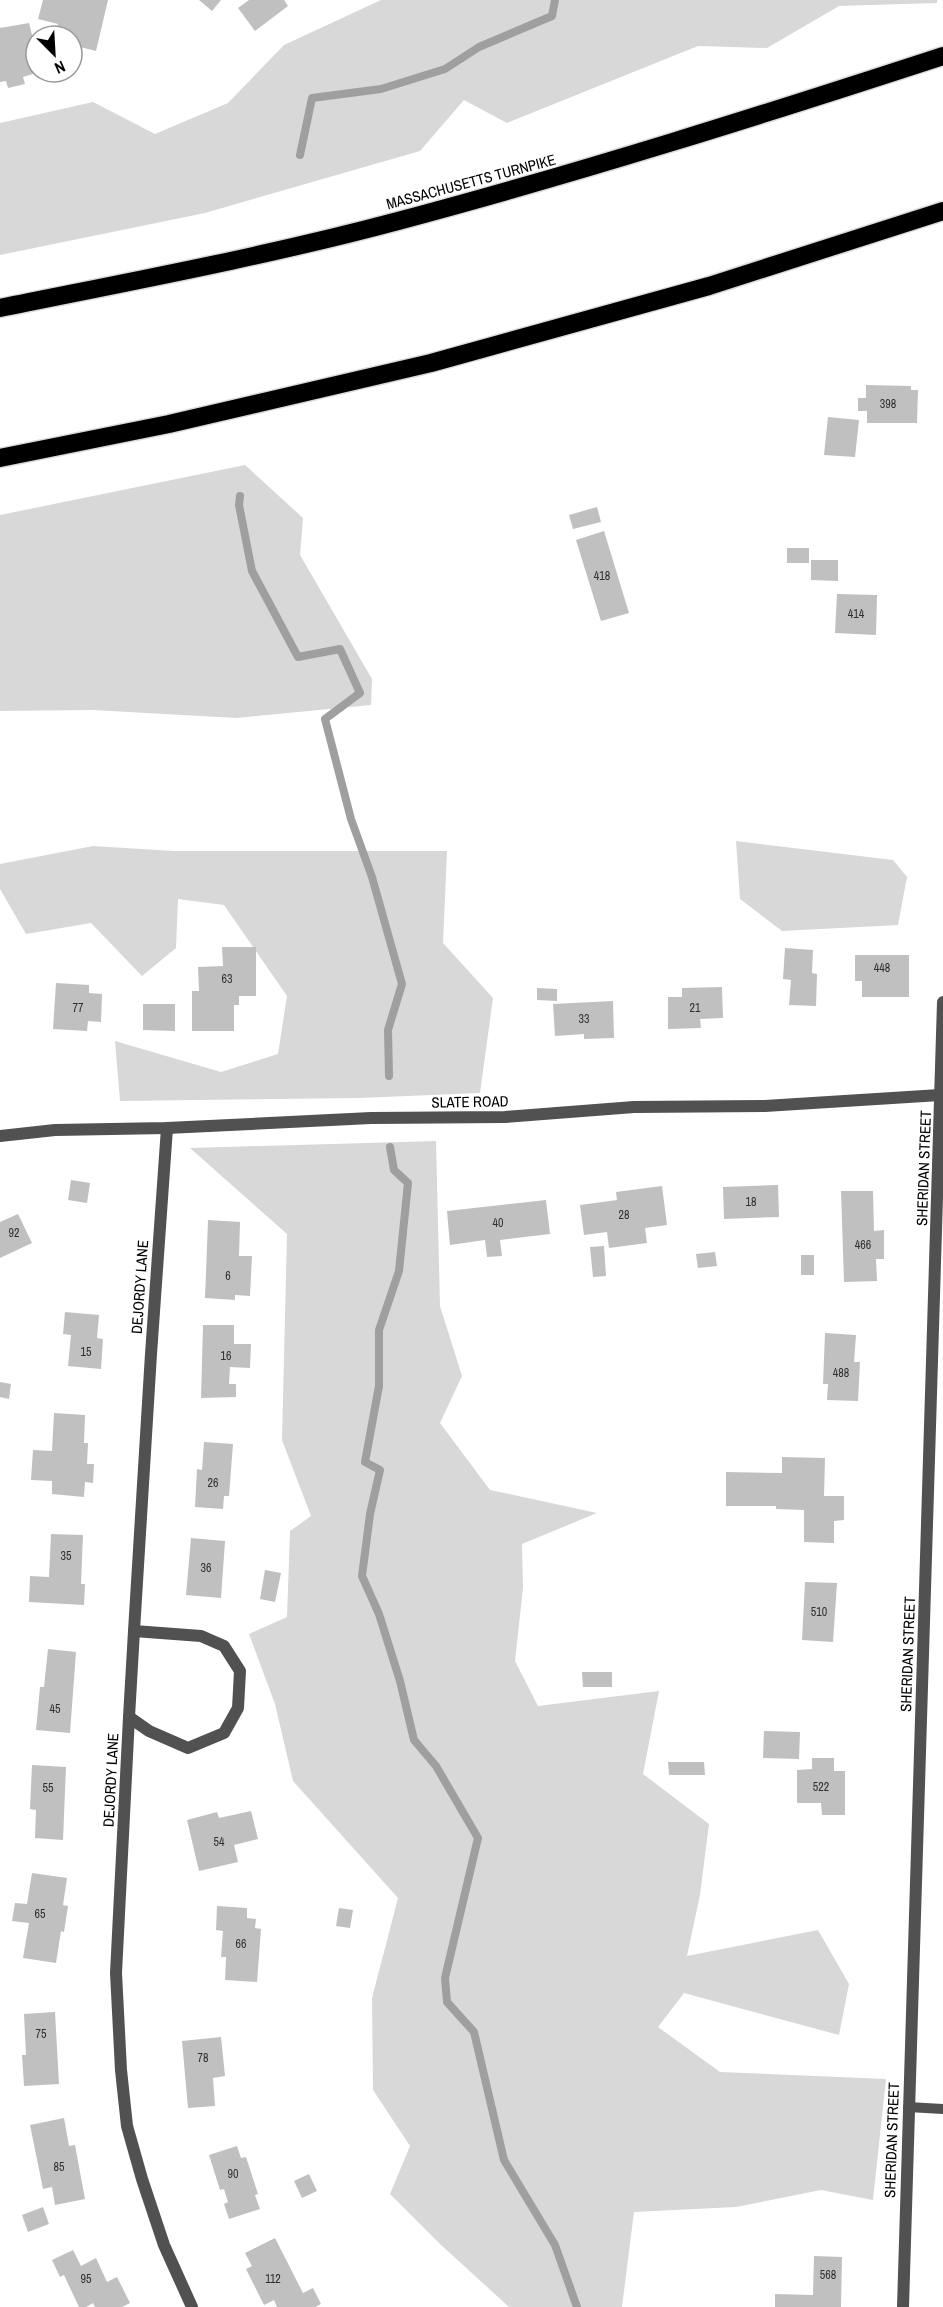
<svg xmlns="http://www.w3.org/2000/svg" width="943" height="2307" font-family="'Archivo Narrow',sans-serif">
<rect width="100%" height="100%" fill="#fff"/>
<!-- green -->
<g fill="#d8d8d8">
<polygon points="381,0 937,0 937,3 839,6 767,48 698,46 507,123 464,100 420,151 205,213 0,255 0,123 93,102 155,134 228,103 284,45"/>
<polygon points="245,465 303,518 300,555 372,679 371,705 236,718 93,710 0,711 0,515"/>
<polygon points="736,841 893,860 907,877 898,925 782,931 740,899"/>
<polygon points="93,846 174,851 447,851 443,943 493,998 480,1093 359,1098 120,1101 115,1041 221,1072 278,1054 287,996 224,905 178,899 176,948 142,976 91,923 26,934 0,889 0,864"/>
<polygon points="436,1141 440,1306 462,1376 440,1423 490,1490 597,1513 522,1544 523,1588 515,1661 538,1706 659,1691 643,1774 709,1824 700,1895 687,1956 818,1930 849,1984 839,2035 684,1993 658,2027 720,2072 886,2079 873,2200 821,2190 736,2207 634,2212 622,2307 509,2307 440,2244 390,2194 410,2146 373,2090 372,1998 398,1898 293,1781 275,1704 249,1634 287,1617 290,1531 311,1516 282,1440 287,1234 190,1148"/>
</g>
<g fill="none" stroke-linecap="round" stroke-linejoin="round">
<!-- stream -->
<g stroke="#9f9f9f" stroke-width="8">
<polyline points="300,155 312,98 381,89 445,69 479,47 552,16 555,0"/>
<polyline points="240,496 239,505 252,571 298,657 340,649 360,693 325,719 351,819 372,877 402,984 388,1030 389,1076"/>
<polyline points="390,1147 394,1170 408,1183 399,1271 379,1330 379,1386 365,1462 380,1470 370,1514 362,1576 379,1614 400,1681 414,1740 436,1766 478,1838 445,1978 447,2002 474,2032 504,2160 555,2245 577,2307"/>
</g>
</g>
<!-- building -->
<g fill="#c0c0c0">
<polygon points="43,0 108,0 96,51 72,45 72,36 55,36 58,24 38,19"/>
<polygon points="199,0 221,0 212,11"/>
<polygon points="249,0 284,0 288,6 255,31 238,8"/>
<polygon points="29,23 36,51 36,73 23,77 25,84 8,88 6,81 0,82 0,28"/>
<polygon points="866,385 911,386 911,390 918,390 917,423 867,423 867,411 858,411 858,398 866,398"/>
<polygon points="828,417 859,420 855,457 824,455"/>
<polygon points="597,507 601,522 573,529 569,515"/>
<polygon points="604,531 629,613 601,621 576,540"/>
<rect x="787" y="548" width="22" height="15"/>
<polygon points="811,560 838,560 838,581 811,580"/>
<polygon points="837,594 877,595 876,635 835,633"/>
<polygon points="222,947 256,947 256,996 239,996 239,1005 234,1005 234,1031 192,1031 192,991 199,991 198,967 223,966"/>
<polygon points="785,948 813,950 812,973 817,974 816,1006 789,1005 791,980 783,979"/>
<polygon points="855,955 909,955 909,997 862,997 862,981 855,981"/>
<polygon points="56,983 89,985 89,993 102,994 101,1022 88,1021 87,1031 53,1029"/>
<polygon points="722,987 723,1018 700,1019 701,1028 668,1029 668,997 682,997 682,988"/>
<polygon points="537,988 557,989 557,1001 537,1000"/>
<polygon points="613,1001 614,1038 584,1039 584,1034 555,1036 553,1004"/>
<polygon points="143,1004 175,1004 175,1031 143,1030"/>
<polygon points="71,1180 90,1183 87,1203 68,1200"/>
<polygon points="778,1185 779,1217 724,1219 723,1187"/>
<polygon points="662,1186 667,1225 645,1228 647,1243 609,1248 607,1232 584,1235 580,1205 617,1200 616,1192"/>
<polygon points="841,1191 873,1191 874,1231 884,1230 884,1259 876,1259 877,1281 844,1282"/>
<polygon points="546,1200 550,1234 500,1240 502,1256 487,1257 485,1240 450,1245 447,1211"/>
<polygon points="18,1214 32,1243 0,1258 0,1222"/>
<polygon points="208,1220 240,1222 239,1256 252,1256 250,1296 235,1295 235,1300 205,1298"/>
<polygon points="604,1246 606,1276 593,1277 590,1247"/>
<polygon points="715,1252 717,1266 698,1268 696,1254"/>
<rect x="801" y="1255" width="13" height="20"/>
<polygon points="65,1312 99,1315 97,1338 103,1339 101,1369 68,1366 71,1335 63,1334"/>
<polygon points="203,1325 234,1325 234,1344 251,1344 250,1368 230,1367 229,1384 236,1384 236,1397 201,1398"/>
<polygon points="825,1333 856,1335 854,1362 860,1362 858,1401 827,1400 828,1384 823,1384"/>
<polygon points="0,1382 11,1384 9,1399 0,1397"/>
<polygon points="54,1413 85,1415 84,1443 88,1443 87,1464 94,1464 93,1483 85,1482 84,1497 52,1494 52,1481 31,1480 33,1450 52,1451"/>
<polygon points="204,1442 233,1444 229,1496 224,1496 223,1509 195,1507 197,1469 202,1470"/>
<polygon points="782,1457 825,1458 824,1496 844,1496 844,1520 834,1521 834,1543 804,1542 804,1510 776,1509 776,1506 726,1506 726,1472 782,1473"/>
<polygon points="51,1534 83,1535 81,1584 85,1584 84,1605 29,1602 30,1576 49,1577"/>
<polygon points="191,1538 225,1541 221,1598 186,1595"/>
<polygon points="265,1570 281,1573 275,1602 260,1599"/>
<polygon points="805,1582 837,1583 833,1642 802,1640"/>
<polygon points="48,1649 76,1652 70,1733 36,1730 40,1687 44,1687"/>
<polygon points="582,1672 612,1672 612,1687 583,1687"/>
<polygon points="764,1731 800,1732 799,1759 763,1758"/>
<polygon points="812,1758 834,1758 834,1771 845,1771 845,1815 822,1815 821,1803 797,1803 797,1770 812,1769"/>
<polygon points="668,1762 704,1762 705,1775 669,1775"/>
<polygon points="32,1765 66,1767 63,1840 35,1838 36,1810 30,1809"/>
<polygon points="251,1811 258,1839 234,1845 238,1862 199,1871 187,1820 217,1812 219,1818"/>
<polygon points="32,1873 67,1878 63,1905 68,1906 64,1932 61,1931 56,1963 23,1958 29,1923 12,1921 15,1903 27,1904"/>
<polygon points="217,1906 247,1908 247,1918 256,1919 255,1928 261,1929 257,1982 225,1980 226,1957 221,1957 223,1931 216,1930"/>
<polygon points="339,1908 353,1910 350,1928 336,1926"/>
<polygon points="55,2012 59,2084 24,2086 22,2055 26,2055 24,2014"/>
<polygon points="221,2037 225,2076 213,2078 215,2106 188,2108 182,2041"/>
<polygon points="64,2118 69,2146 75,2145 85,2199 55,2205 52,2187 43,2189 30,2125"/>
<polygon points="237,2146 241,2158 246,2157 258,2194 255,2195 260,2209 229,2219 224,2204 228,2202 224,2189 220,2190 209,2155"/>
<polygon points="309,2174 317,2191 302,2198 294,2181"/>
<polygon points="43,2207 49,2224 28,2232 22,2215"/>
<polygon points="275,2238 303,2293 313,2288 321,2304 315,2307 277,2307 274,2300 264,2305 246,2269 252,2266 245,2253"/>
<polygon points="73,2250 81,2266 96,2258 107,2282 117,2277 130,2303 122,2307 95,2307 93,2303 86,2307 79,2307 64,2275 60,2277 52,2260"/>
<polygon points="814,2256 842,2257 841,2307 775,2307 775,2294 813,2295"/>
</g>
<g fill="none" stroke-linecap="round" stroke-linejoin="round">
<!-- motorway casing -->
<g stroke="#dbdbdb" stroke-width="21">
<g id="motorway">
<path d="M0,308C133,281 267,256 398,221C582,172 762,115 943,56"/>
<polyline points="0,458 169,424 431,363 709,286 943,211"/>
</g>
</g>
<!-- service -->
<polyline stroke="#515151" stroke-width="10" points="908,2107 943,2109"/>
<!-- minor -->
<g stroke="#515151" stroke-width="12">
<polyline points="167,1128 151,1354 134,1631 201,1636 224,1646 240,1671 238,1708 224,1733 188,1748 149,1731 129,1717 116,1973 121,2070 127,2126 142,2179 164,2245 192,2307"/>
<polyline points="0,1136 55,1130 167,1128 371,1118 505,1117 634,1107 765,1106 940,1095"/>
<polyline points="129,1717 134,1631"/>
</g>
<!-- tertiary -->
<polyline stroke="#515151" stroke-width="12" points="903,2307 943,1002"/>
<!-- motorway -->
<use href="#motorway" stroke="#000" stroke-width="18"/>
</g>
<g text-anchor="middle" stroke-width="4.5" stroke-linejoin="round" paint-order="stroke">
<!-- number labels -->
<g font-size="12" fill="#303030">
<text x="888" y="408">398</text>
<text x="602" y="580">418</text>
<text x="856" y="618">414</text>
<text x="882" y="972">448</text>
<text x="227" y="983">63</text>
<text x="78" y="1012">77</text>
<text x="695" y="1012">21</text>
<text x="584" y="1023">33</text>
<text x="751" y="1206">18</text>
<text x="624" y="1219">28</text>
<text x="498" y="1227">40</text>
<text x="14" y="1237">92</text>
<text x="863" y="1249">466</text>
<text x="228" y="1280">6</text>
<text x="86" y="1356">15</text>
<text x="226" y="1360">16</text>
<text x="841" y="1377">488</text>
<text x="213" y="1487">26</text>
<text x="66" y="1560">35</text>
<text x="206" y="1572">36</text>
<text x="819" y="1616">510</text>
<text x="55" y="1713">45</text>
<text x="821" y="1791">522</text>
<text x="48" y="1792">55</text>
<text x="219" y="1846">54</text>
<text x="40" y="1918">65</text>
<text x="241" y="1948">66</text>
<text x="41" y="2038">75</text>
<text x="203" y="2062">78</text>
<text x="59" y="2171">85</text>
<text x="233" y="2178">90</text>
<text x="828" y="2279">568</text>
<text x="86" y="2283">95</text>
<text x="273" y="2283">112</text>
</g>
<!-- street labels -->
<g font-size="15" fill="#000" stroke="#fff">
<text transform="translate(471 182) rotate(-15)" y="5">MASSACHUSETTS TURNPIKE</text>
<text transform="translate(470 1102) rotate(-1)" y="5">SLATE ROAD</text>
<text transform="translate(924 1168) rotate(-88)" y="5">SHERIDAN STREET</text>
<text transform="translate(140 1287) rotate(-86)" y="5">DEJORDY LANE</text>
<text transform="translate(908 1654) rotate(-88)" y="5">SHERIDAN STREET</text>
<text transform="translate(111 1780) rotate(-87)" y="5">DEJORDY LANE</text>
<text transform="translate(892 2140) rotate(-88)" y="5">SHERIDAN STREET</text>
</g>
</g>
<!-- north arrow -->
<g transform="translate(54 54) rotate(156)"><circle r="28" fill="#ffffff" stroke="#999999" stroke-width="1.5"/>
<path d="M0-4.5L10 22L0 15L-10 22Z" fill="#000000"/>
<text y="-9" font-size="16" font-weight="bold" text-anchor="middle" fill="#000000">N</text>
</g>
</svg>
